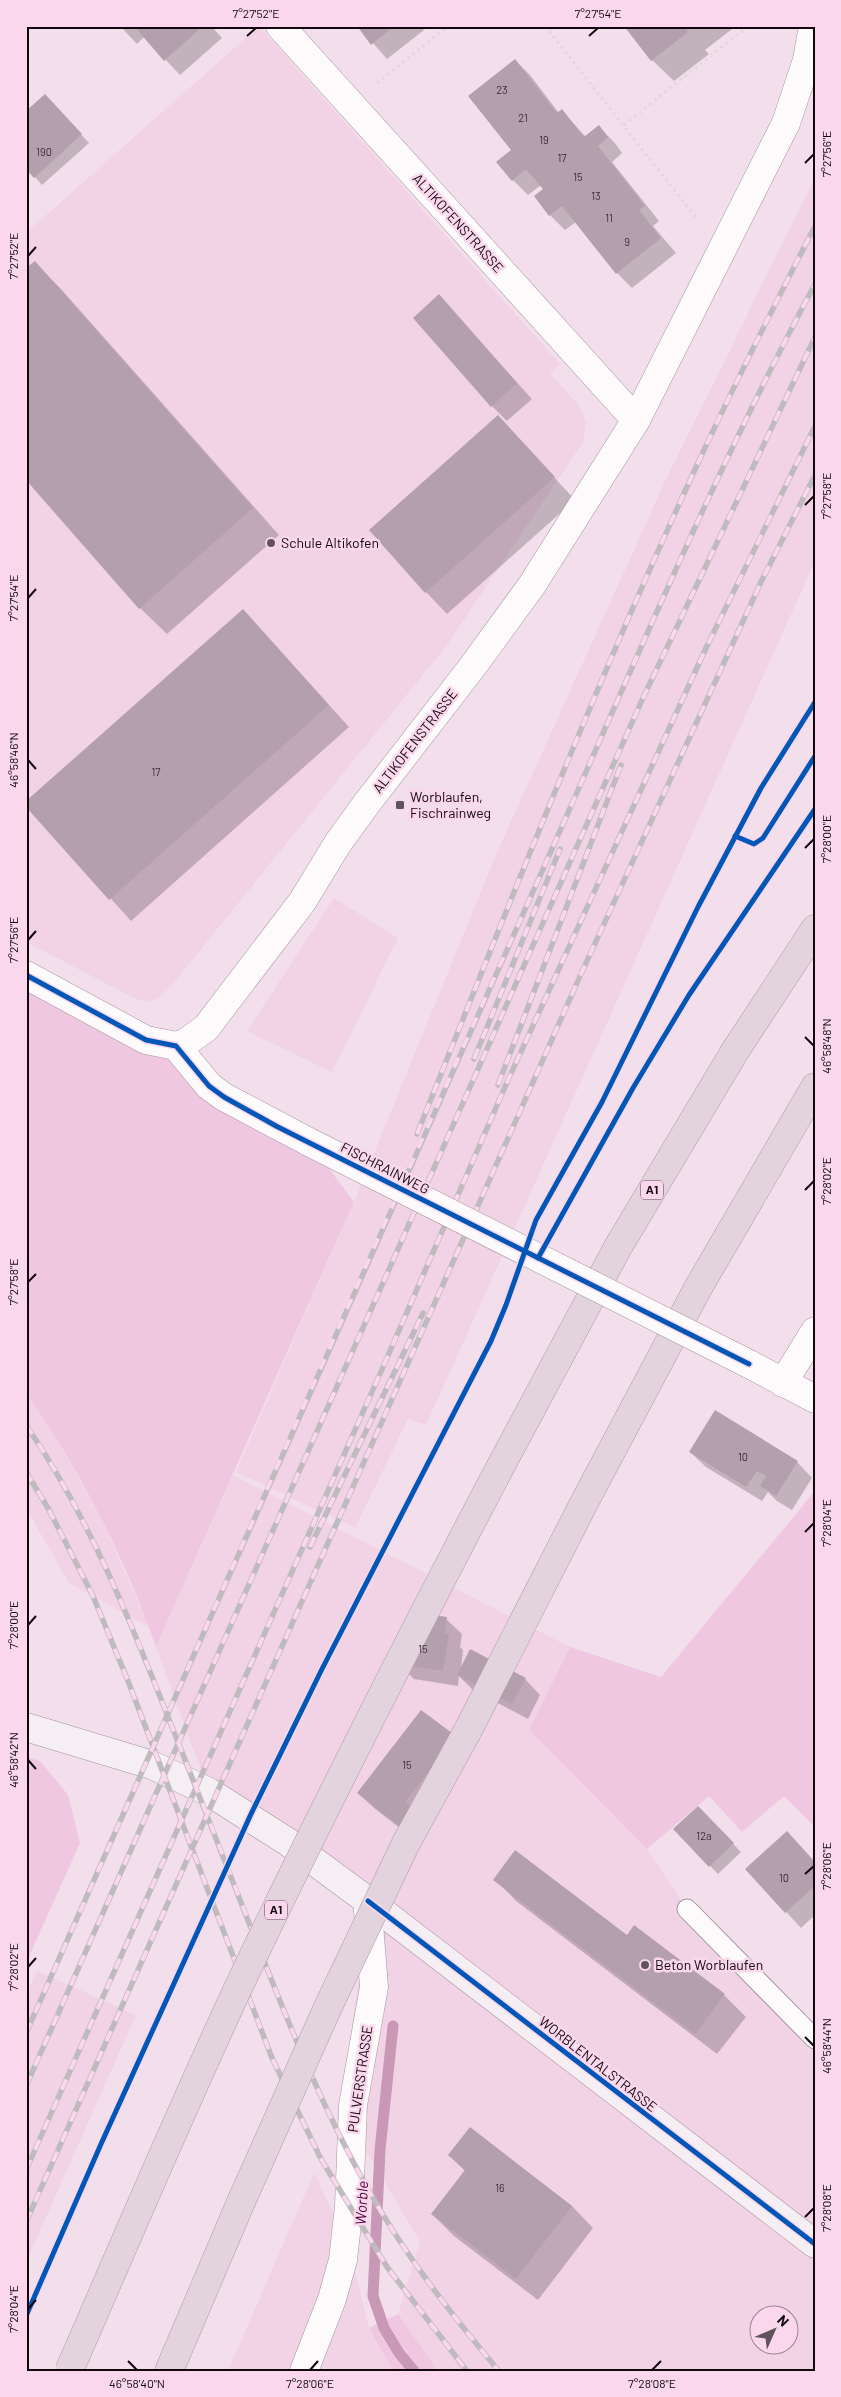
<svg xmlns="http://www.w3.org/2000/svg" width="841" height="2397" font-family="Barlow,sans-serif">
<rect width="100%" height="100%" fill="#f2dfeb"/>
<!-- built -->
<g fill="#f2d3e6" fill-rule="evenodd">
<polygon points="259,26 560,364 550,373 580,407 586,422 583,442 447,645 172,985 158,999 147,1001 138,1000 26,942 26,233"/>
<polygon points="815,178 815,561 426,1425 408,1419 355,1528 236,1472 354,1202 498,850 667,477"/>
<polygon points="334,898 398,938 332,1072 247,1031"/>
<polygon points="26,1393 47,1422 102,1520 149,1627 69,1583 26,1508"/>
<path d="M233,1475L570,1647L529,1730L647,1849L687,1909L815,2039V2371H438L398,2314L420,2241L342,2111L368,1901L209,1792L156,1647ZM758,2314H788V2344H758Z"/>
<polygon points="37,1971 136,2015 26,2262 26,1995"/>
<polygon points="314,2173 348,2243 369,2328 394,2371 228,2371"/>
</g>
<!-- green -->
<g fill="#f0c7e0">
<path d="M26,975L109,1019L309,1142L354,1202L156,1647C125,1558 80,1470 26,1393Z"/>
<polygon points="815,1491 815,1827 784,1796 742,1832 709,1796 647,1849 529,1730 570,1647 661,1677"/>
<polygon points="26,1757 40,1761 68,1795 80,1843 26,1963"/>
<polygon points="398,2314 438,2371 394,2371 391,2367 369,2328"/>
</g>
<!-- shadow -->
<g fill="#0003">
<polygon points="120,26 211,26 222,38 180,75 144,37 137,44"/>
<polygon points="358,26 421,26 424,30 387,59"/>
<polygon points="625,26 736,26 705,50 709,54 674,81 652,60"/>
<polygon points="515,60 530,75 559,113 562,111 586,137 599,127 614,142 622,153 612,162 659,221 653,226 676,253 632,288 617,273 576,222 565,230 550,215 536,197 545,189 541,185 528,195 513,180"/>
<polygon points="52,103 89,143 42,185 35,177"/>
<polygon points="34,262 61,289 279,535 167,634 140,608"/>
<polygon points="439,296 532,399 507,421 492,406"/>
<polygon points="498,416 575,500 447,614 426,592"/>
<polygon points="243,610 349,727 131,921 26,805"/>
<polygon points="690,1452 797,1462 812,1478 792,1510 777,1501 768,1492 762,1501 706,1467"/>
<polygon points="446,1619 462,1634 460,1647 463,1650 461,1669 471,1650 525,1679 540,1695 528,1719 473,1690 459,1676 458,1686 414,1679 399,1664"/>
<polygon points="455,1737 421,1817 431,1828 419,1843 374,1808 358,1793"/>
<polygon points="698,1807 741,1852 718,1874 675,1829"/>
<polygon points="815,1862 815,1915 801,1928 747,1869"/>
<polygon points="495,1879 627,1937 635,1927 724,1995 746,2017 717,2054 516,1901"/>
<polygon points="470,2129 572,2206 593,2228 538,2300 454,2236 432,2214 466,2172 449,2155"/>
</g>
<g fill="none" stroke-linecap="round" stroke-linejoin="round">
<!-- stream -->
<polyline stroke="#c998b7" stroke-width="11" points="393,2026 380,2150 373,2296 384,2328 399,2353 414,2371"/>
</g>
<!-- building -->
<g fill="#b4a0ad">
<polygon points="134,26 203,26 164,61"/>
<polygon points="357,26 394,26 371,45"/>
<polygon points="624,26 686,26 685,28 688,32 651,61"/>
<polygon points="515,59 557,113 562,109 584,137 599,125 608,137 598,146 645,206 639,210 661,238 616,274 562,206 549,216 534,196 543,189 526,169 512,181 496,162 511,150 468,96"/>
<polygon points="45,94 82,134 34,178 26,169 26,111"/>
<polygon points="35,261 253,508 139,609 26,480 26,268"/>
<polygon points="439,294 517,383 491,407 413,318"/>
<polygon points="498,415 555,477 425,593 369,530"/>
<polygon points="243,609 329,705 109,900 26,807 26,801"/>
<polygon points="715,1410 798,1461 776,1496 760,1486 766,1476 757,1471 746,1487 689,1452"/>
<polygon points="410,1612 447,1617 445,1633 449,1634 443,1671 397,1664"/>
<polygon points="470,1649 526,1678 512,1704 457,1675"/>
<polygon points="421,1710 456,1736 405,1802 417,1812 403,1829 357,1793"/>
<polygon points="698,1806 734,1843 709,1867 673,1829"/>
<polygon points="787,1831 815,1862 815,1886 785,1913 745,1869"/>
<polygon points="515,1850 627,1935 634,1925 725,1994 695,2034 493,1880"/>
<polygon points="470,2127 572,2206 516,2279 431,2214 465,2170 448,2155"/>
</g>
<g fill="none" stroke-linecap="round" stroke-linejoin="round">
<!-- service casing -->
<g stroke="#a4959e" stroke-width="21">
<polyline id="service" points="687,1909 815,2039"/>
</g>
<!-- minor casing -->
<g stroke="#a4959e" stroke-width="29">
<g id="minor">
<polyline points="280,26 636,420"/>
<polyline points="26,975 146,1040 176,1046 209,1086 224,1097 309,1142"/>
<polyline points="176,1046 185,1043 206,1028 302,902 338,843 367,803 473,666 532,585 636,420 786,123 807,60 813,26"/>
<polyline points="749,1364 815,1399"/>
<polyline points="783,1383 815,1331"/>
<polyline points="304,2371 332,2299 343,2260 349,2206 353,2105 374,1987 368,1911"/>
</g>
</g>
<!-- secondary casing -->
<g stroke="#a4959e" stroke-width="29">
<polyline id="secondary" points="26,1727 152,1765 209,1792 288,1842 368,1901 815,2244"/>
</g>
<!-- motorway casing -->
<g stroke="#af99a7" stroke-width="29">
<g id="motorway">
<polyline points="504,1460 618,1247 735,1051 815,929"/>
<polyline points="467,1732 585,1501 698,1288 815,1087"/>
<polyline points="169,2371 241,2202"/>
</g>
</g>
<!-- path -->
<g stroke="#ded9dd" stroke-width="3" stroke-dasharray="2.5 4" stroke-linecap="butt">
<polyline points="545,26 698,220"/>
<polyline points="377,83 448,26"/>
<polyline points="624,125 748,26"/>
</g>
<!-- service -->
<use href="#service" stroke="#fdfafc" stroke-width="19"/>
<!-- minor -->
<use href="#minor" stroke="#fdfafc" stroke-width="28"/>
<!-- secondary -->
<use href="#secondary" stroke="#f5eef3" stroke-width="28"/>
<!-- motorway -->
<use href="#motorway" stroke="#e3d3dd" stroke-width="28"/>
<!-- rail casing -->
<g stroke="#bfbabd" stroke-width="5.5">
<g id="rail">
<polyline points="474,1059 560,849"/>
<polyline points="498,1085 621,765"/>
<path d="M417,1134C507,909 596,683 698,463C735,383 775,304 815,226"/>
<path d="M26,1425C94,1524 136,1636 180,1747C207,1815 234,1883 260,1951C292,2032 325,2113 368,2189C404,2254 451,2314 499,2371"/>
<polyline points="26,1472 48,1508 93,1596 128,1681 272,2058 321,2159 387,2267 467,2371"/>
<polyline points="310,1547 423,1313"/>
<path d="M26,2033C195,1654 361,1274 531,896C623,691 709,482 815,284"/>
<polyline points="26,2086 642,700 815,337"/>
<polyline points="26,2170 387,1358 508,1080 706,648 815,426"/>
<polyline points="26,2222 581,974 761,582 815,475"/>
</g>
</g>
<!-- rail -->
<use href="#rail" stroke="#fad7ec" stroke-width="4" stroke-dasharray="11" stroke-linecap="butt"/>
<!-- minor-bridge casing -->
<g stroke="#a4959e" stroke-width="29" stroke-linecap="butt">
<polyline id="minor-bridge" points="309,1142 749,1364"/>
</g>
<!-- motorway-bridge casing -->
<g stroke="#af99a7" stroke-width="29" stroke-linecap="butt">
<g id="motorway-bridge">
<polyline points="241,2202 328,2007 406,1843 467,1732"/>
<path d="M69,2371C128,2236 185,2100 248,1967C330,1796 416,1627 504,1460"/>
</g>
</g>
<!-- minor-bridge -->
<use href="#minor-bridge" stroke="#fdfafc" stroke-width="28"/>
<!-- motorway-bridge -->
<use href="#motorway-bridge" stroke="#e3d3dd" stroke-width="28"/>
<!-- cycleway casing -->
<g stroke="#fad7ec" stroke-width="8">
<g id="cycleway">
<polyline points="735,836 754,844 763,838 815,756"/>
<polyline points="26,975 146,1040 176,1046 209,1086 224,1097 276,1126 749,1364"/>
<polyline points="538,1258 633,1088 689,995 815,809"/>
<polyline points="368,1901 815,2244"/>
<polyline points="26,2316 101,2144 251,1814 322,1669 491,1341 506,1305 536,1220 602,1102 698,907 761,788 815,702"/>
</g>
</g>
<!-- cycleway -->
<use href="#cycleway" stroke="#0057b8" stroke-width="5"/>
</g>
<!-- ticks -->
<path fill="none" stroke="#12080e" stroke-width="2" d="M247,36L256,28M589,36L598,28M805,163L814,154M28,256L36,247M805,505L814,496M28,598L36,589M28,760L36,769M805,848L814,839M28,940L36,931M805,1037L814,1046M805,1190L814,1181M28,1282L36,1274M805,1532L814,1523M28,1625L36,1616M28,1760L36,1769M805,1874L814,1866M28,1967L36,1958M805,2037L814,2046M805,2217L814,2208M28,2309L36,2300M128,2361L137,2370M310,2370L318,2361M652,2370L661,2361"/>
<!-- markers -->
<g fill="#60535b" stroke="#fad7ec" stroke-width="2">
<circle cx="271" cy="543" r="5"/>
<rect x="395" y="800" width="10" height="10" rx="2.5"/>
<circle cx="645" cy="1965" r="5"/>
</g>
<g text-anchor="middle" stroke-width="5" stroke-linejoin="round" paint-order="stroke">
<!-- number labels -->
<g font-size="11" fill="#3a2e36">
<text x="502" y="94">23</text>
<text x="523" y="122">21</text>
<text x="544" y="144">19</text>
<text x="44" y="156">190</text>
<text x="562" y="162">17</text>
<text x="578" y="181">15</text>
<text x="596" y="200">13</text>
<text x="609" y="222">11</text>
<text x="627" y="246">9</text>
<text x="156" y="776">17</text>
<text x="743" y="1461">10</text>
<text x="423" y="1653">15</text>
<text x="407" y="1769">15</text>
<text x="704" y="1840">12a</text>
<text x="784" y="1882">10</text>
<text x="500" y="2192">16</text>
</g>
<!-- shield labels -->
<g fill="#fad7ec" stroke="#584651" stroke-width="1">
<rect x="641" y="1180.5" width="22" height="19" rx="4"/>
<rect x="265" y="1900.5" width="22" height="19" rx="4"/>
</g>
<g font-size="12" font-weight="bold" fill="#12080e">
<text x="652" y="1194">A1</text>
<text x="276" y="1914">A1</text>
</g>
<!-- street labels -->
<g font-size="14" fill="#12080e" stroke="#fad7ec">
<text transform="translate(458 223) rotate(48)" y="5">ALTIKOFENSTRASSE</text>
<text transform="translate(415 741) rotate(-52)" y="5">ALTIKOFENSTRASSE</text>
<text transform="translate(385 1168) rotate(27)" y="5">FISCHRAINWEG</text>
<text transform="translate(598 2064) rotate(38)" y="5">WORBLENTALSTRASSE</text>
<text transform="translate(360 2079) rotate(-82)" y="5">PULVERSTRASSE</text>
</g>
<!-- poi labels -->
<g font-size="14" fill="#12080e" stroke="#fad7ec" text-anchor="start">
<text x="281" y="548">Schule Altikofen</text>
<text x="410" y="802">Worblaufen,<tspan x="410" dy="16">Fischrainweg</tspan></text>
<text x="655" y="1970">Beton Worblaufen</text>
</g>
<!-- water labels -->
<g font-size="15" font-style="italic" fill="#4e013b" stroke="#fad7ec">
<text transform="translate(362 2203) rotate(-87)" y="5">Worble</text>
</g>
</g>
<!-- border -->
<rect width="841" height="2397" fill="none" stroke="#fad7ec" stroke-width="55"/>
<!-- north arrow -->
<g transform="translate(774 2330) rotate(45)"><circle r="24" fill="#fad7ec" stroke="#9d8493"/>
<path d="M0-4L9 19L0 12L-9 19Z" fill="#60535b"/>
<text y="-8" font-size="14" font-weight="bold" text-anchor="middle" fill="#12080e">N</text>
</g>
<rect x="28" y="28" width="786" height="2342" fill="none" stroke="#12080e" stroke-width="2"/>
<g font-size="12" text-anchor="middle" fill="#12080e">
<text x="256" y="18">7°27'52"E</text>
<text x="598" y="18">7°27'54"E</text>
<text transform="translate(827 154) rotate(-90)" y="4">7°27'56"E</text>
<text transform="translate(14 256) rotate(-90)" y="4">7°27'52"E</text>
<text transform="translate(827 496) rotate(-90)" y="4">7°27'58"E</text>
<text transform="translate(14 598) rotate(-90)" y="4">7°27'54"E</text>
<text transform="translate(14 760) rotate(-90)" y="4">46°58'46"N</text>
<text transform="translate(827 839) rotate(-90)" y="4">7°28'00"E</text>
<text transform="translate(14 940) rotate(-90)" y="4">7°27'56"E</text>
<text transform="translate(827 1046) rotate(-90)" y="4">46°58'48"N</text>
<text transform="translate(827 1181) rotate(-90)" y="4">7°28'02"E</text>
<text transform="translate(14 1282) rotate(-90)" y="4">7°27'58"E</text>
<text transform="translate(827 1523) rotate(-90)" y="4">7°28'04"E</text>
<text transform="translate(14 1625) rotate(-90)" y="4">7°28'00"E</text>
<text transform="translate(14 1760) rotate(-90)" y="4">46°58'42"N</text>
<text transform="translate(827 1866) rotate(-90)" y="4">7°28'06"E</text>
<text transform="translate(14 1967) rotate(-90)" y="4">7°28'02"E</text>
<text transform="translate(827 2046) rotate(-90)" y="4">46°58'44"N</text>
<text transform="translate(827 2208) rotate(-90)" y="4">7°28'08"E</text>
<text transform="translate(14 2309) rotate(-90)" y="4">7°28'04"E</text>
<text x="137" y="2388">46°58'40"N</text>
<text x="310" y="2388">7°28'06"E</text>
<text x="652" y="2388">7°28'08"E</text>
</g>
</svg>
